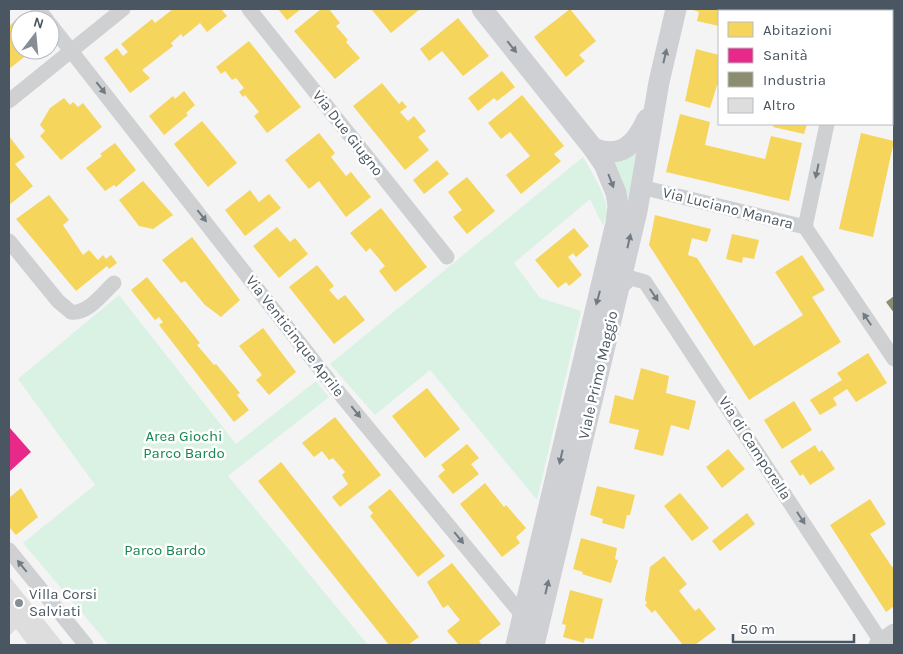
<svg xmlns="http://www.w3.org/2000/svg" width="903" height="654" font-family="Karla,sans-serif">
<rect width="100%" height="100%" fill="#f4f4f4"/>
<!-- green -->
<g fill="#d9f2e3">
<polygon points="640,149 630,205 627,203 627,193 610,162"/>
<path d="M583,157C591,171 608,197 607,214C606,218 604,222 603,226L590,199L514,263L540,298L581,311L537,500L430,370L375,415L330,364Z"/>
<polygon points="119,295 236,444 316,381 329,397 228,476 368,645 109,645 23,543 95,485 18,379"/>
</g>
<!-- homes -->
<g fill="#f6d55c">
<polygon points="173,9 221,9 227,16 207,32 200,23 183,37 181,34 171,43 173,46 142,70 150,78 130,93 104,58 117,48 123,56 128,52 121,44 152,19 155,23"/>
<polygon points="278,9 301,9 287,20"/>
<polygon points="321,9 329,9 340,23 336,26 348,40 346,42 360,58 335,79 294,31"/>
<polygon points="373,9 420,9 391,33 372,10"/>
<polygon points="570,9 596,41 579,55 585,61 566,77 534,37"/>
<polygon points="690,9 769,9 768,11 719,11 719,26 697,21 699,12"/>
<polygon points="802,9 833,9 832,11 801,11"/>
<polygon points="22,15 26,20 20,20 20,50 33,50 9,69 9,26"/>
<polygon points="458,18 489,56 463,76 442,51 429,61 420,49"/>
<polygon points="249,41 301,107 267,133 254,116 259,112 245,95 243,97 239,92 244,88 236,78 232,80 225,71 221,74 216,67"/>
<polygon points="696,49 719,55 719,86 717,85 710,108 685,101"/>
<polygon points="502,71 515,87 497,101 494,98 478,111 468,98"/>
<polygon points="382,83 399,104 402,101 407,107 400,112 408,121 414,116 426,131 418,137 429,150 405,170 353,106"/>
<polygon points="184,91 195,105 186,113 188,115 164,135 149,116 173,96 175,99"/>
<polygon points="522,95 564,146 554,154 561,161 521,194 506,175 530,156 510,132 501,139 488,123"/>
<polygon points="64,98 70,105 73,102 78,107 83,103 102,127 61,160 40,136 45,131 40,125 50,108"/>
<polygon points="680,114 710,122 705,145 765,159 771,136 802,143 789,201 666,172"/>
<polygon points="202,121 237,163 208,187 174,144"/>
<polygon points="774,124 807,124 804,134 773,127"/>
<polygon points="319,133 335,153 331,157 346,176 351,172 371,197 346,217 319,181 309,189 285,160"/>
<polygon points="861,133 894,141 873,237 839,229"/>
<polygon points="9,136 25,157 15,164 33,186 9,205"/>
<polygon points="115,143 136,170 116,187 114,185 105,191 86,168 102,156 100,154"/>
<polygon points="437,160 449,174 424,194 413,180"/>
<polygon points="467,177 495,211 467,234 453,217 462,210 448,192"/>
<polygon points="143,181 173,215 153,229 139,226 119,200"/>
<polygon points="250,190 259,202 269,194 281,208 245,236 225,210"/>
<polygon points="49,195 69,220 63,225 83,255 89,250 98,260 103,255 106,259 111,255 117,263 109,269 107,266 76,291 16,219"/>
<polygon points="381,208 427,267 395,292 379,271 385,266 370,248 366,252 350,233"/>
<polygon points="655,215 711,229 707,242 692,238 688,255 697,258 754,346 803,315 775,272 802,255 825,290 812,297 841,342 749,400 649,245"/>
<polygon points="277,227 290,242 295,238 308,254 279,278 253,246"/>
<polygon points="574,228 589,246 576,257 573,253 568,257 582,275 569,286 566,282 558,288 535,260"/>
<polygon points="732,234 759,240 754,259 743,257 742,263 726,259"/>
<polygon points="192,237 240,300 221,317 205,305 185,281 181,283 162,260"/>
<polygon points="317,265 334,286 329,290 338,300 345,295 365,320 334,344 289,287"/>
<polygon points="147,277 200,343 197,345 214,365 216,364 240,393 237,395 249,410 234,422 159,325 163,322 159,317 155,320 131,290"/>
<polygon points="263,328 296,372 269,395 256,380 262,375 239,346"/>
<polygon points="868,353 887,383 856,402 847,389 833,398 837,405 820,415 810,400 842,380 837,373"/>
<polygon points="641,368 669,376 666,393 696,401 689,430 671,425 663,456 634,449 639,430 609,423 615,395 633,400"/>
<polygon points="427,388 460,429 425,458 392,416"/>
<polygon points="794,401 812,430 782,449 764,420"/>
<polygon points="335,417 381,475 340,507 332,497 348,484 342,475 345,472 333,458 329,460 322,451 314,457 302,443"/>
<polygon points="467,444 479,458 471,464 479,474 453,494 438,476 445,470 441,465"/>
<polygon points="815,445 819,452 822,450 835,469 810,485 803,474 800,476 790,461"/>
<polygon points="728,449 745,469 722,488 706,467"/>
<polygon points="281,462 419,637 408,645 389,645 258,481"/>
<polygon points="485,483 504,507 506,505 526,528 516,537 520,543 502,557 460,504"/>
<polygon points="597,486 635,495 630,515 627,515 624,529 602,523 603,519 590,515"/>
<polygon points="21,488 38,517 16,535 9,527 9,498"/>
<polygon points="390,489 445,556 418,577 370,516 373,513 368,507"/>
<polygon points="680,493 709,528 692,541 664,506"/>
<polygon points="870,499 886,524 870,534 892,567 894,566 894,606 886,612 830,525"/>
<polygon points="747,513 755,524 720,551 712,541"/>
<polygon points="581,538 617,548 615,559 618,560 611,583 582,574 583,572 573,569"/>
<polygon points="664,556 687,584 679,591 695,611 699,608 716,629 695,645 683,645 655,610 652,613 645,605 647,603 645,600 650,567"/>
<polygon points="452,563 501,624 479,641 482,645 459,645 447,631 460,620 448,605 443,608 427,582"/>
<polygon points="570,590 603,599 593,639 585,638 584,643 563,637 566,625 562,624"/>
</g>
<!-- health -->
<polygon fill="#e7298a" points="9,427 31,452 9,472"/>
<!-- industry -->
<polygon fill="#8c8c6e" points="894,296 894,313 886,302"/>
<!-- building -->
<polygon fill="#ddddde" points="9,576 64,645 28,645 16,629 9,636"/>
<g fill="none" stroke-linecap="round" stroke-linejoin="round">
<!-- minor -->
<g stroke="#ced0d2" stroke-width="15">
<polyline points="38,9 47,20"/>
<polyline points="249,9 447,257"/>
<polyline points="852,11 852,9"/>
<polyline points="50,24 331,383 523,616"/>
<polyline points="9,101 123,9"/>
<polyline points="641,187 805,227 894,359"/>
<polyline points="805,227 827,124"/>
<path d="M9,241L58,301L71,312C88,314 102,294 114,283"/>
<polyline points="618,290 631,278 645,282 882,643"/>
<polyline points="9,550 86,645"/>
</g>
<!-- tertiary -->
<polyline stroke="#ced0d2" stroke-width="19" points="878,645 894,633"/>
<!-- secondary -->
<g stroke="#ced0d4" stroke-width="21">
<polyline points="482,9 593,148 604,164 616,193 618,206 616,223 516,645"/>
<path d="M593,148C622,160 636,143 647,119"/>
<polyline points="534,645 637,211 659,82 676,9"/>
</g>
</g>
<!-- one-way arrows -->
<defs><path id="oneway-solid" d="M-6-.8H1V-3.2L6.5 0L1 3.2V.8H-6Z" transform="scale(1.25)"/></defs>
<g fill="#727b84">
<use href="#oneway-solid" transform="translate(512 47) rotate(51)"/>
<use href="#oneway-solid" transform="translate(665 56) rotate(-77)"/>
<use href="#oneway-solid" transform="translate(611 181) rotate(69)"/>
<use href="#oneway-solid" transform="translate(629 241) rotate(-77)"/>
<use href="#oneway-solid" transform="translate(598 298) rotate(105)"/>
<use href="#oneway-solid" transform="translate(561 457) rotate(103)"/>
<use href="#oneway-solid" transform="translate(547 587) rotate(-77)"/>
</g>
<g fill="#727b83">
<use href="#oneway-solid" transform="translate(101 88) rotate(52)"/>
<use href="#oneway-solid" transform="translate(817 171) rotate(102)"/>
<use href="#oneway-solid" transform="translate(202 216) rotate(52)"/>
<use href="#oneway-solid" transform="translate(654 295) rotate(56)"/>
<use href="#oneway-solid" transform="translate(867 319) rotate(-124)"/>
<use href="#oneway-solid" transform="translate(356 412) rotate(51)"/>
<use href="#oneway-solid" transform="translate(801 518) rotate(57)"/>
<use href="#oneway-solid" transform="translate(459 538) rotate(51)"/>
<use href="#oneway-solid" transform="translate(22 566) rotate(-129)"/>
</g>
<!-- markers -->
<circle fill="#868d94" stroke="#fff" stroke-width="2" cx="19" cy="603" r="5"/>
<g text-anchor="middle" stroke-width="5" stroke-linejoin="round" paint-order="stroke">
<!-- street labels -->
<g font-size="15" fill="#4a5661" stroke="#fff">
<text transform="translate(348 133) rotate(52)" y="5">Via Due Giugno</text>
<text transform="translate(728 208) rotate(14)" y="5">Via Luciano Manara</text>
<text transform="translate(295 336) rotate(52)" y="5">Via Venticinque Aprile</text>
<text transform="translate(598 375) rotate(-77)" y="5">Viale Primo Maggio</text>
<text transform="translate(755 448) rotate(57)" y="5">Via di Camporella</text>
</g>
<!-- park labels -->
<g font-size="15" fill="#17864f" stroke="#fff">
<text x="184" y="441">Area Giochi<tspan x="184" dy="17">Parco Bardo</tspan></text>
<text x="165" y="555">Parco Bardo</text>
</g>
<!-- poi labels -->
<g font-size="15" fill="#4a5661" stroke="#fff" text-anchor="start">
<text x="29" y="599">Villa Corsi<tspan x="29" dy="17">Salviati</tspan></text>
</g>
</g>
<!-- border -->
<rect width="903" height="654" fill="none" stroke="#4a5661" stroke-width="20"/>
<!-- legend -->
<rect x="718" y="10" width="175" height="115" fill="#ffffff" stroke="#b7bbc0"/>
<rect x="728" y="22" width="25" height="15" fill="#f6d55c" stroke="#b7bbc0"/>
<text x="763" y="35" font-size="15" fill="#4a5661">Abitazioni</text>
<rect x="728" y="48" width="25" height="15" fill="#e7298a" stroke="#b7bbc0"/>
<text x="763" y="60" font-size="15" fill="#4a5661">Sanità</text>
<rect x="728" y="72" width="25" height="15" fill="#8c8c6e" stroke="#b7bbc0"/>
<text x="763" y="85" font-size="15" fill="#4a5661">Industria</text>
<rect x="728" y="98" width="25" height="15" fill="#ddddde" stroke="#b7bbc0"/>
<text x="763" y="110" font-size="15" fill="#4a5661">Altro</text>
<!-- north arrow -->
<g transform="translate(35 35) rotate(16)"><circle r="24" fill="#ffffff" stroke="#b7bbc0"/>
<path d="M0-4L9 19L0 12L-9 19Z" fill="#868d94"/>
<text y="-8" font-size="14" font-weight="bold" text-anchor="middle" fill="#4a5661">N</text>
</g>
<!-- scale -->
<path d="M733 634v8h121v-8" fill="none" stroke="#4a5661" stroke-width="2.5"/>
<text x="740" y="634" font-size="15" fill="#4a5661" stroke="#ffffff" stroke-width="4" paint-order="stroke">50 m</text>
</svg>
